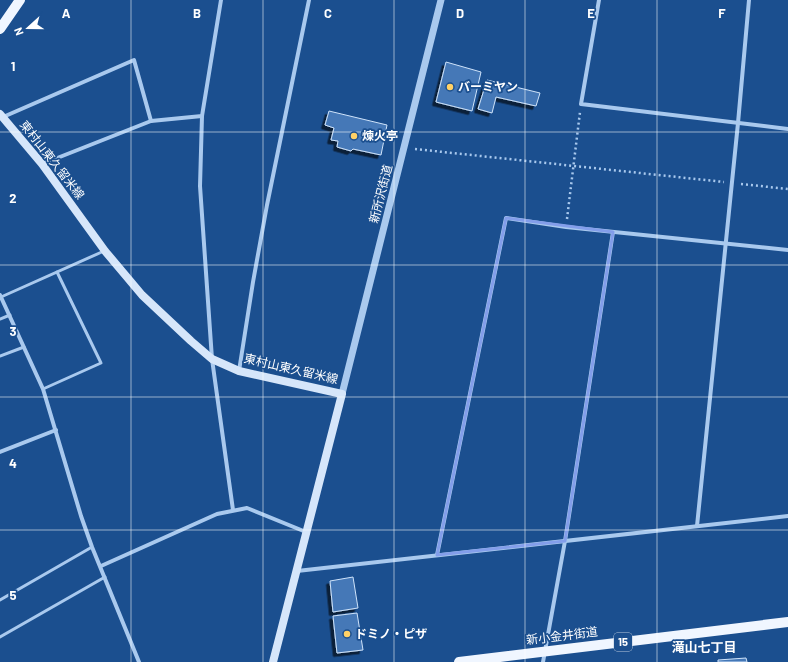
<svg xmlns="http://www.w3.org/2000/svg" width="788" height="662" font-family="Barlow,'Noto Sans JP',sans-serif">
<defs>
<filter id="shadow"><feDropShadow dx="-3.5" dy="3.5" stdDeviation="0" flood-color="#0009"/></filter>
</defs>
<rect width="100%" height="100%" fill="#1b4f8f"/>
<!-- building -->
<g fill="#4478b7" stroke="#cfe3fa" filter="url(#shadow)">
<polygon points="446,62 481,72 472,111 436,102"/>
<polygon points="487,80 540,93 536,106 496,97 492,113 478,109"/>
<polygon points="329,111 387,125 381,155 353,149 351,151 337,147 338,141 331,140 334,128 325,125"/>
<polygon points="353,577 358,608 333,612 330,581"/>
<polygon points="357,613 363,650 337,653 333,616"/>
<polygon points="746,658 747,662 718,662 718,660"/>
</g>
<g fill="none" stroke-linecap="round" stroke-linejoin="round">
<!-- path -->
<g stroke="#a9c9ee" stroke-width="2.5" stroke-dasharray="2 3" stroke-linecap="butt">
<polyline points="415,149 724,182"/>
<polyline points="741,184 788,189"/>
<polyline points="567,219 580,112"/>
</g>
<!-- service -->
<g stroke="#a9c9ee" stroke-width="3">
<polyline points="1,297 104,251"/>
<polyline points="0,319 10,315"/>
<polyline points="0,356 24,347"/>
<polyline points="43,389 101,363 57,272"/>
<polyline points="0,600 92,547"/>
<polyline points="0,637 105,577"/>
</g>
<!-- minor -->
<g stroke="#a9c9ee" stroke-width="4">
<polyline points="599,0 581,104 788,129"/>
<polyline points="202,116 200,186 212,359 233,510"/>
<polyline points="3,117 134,60 151,121"/>
<polyline points="42,164 151,121 202,116 221,0"/>
<polyline points="0,295 43,389 81,516 92,547 139,662"/>
<polyline points="239,371 253,282 267,205 309,0"/>
<polyline points="0,452 56,430"/>
<polyline points="697,526 738,123 749,0"/>
<polyline points="437,555 506,218 566,227 788,250"/>
<polyline points="101,566 217,514 247,508 306,532"/>
<polyline points="297,571 788,516"/>
<polyline points="543,662 565,541 613,232"/>
</g>
<!-- tertiary -->
<polyline stroke="#a9c9ee" stroke-width="7" points="342,394 441,0"/>
<!-- secondary -->
<polyline stroke="#d6e6fa" stroke-width="8" points="0,114 42,164 105,251 142,295 191,341 212,359 239,371 342,394 273,662"/>
<!-- primary -->
<g stroke="#f0f6ff" stroke-width="10">
<polyline points="0,29 20,0"/>
<polyline points="459,662 788,622"/>
</g>
</g>
<!-- marked area -->
<path fill="none" stroke="#839eea" stroke-width="3" stroke-linejoin="round" d="M506,218L613,232L565,541L437,555Z"/>
<!-- grid -->
<path fill="none" stroke="#fff" stroke-width="1" stroke-opacity="0.55" d="M131,0V662M263,0V662M394,0V662M525,0V662M657,0V662M0,132H788M0,265H788M0,397H788M0,530H788"/>
<!-- markers -->
<g fill="#ffd166" stroke="#1b4f8f" stroke-width="1.5">
<circle cx="450" cy="87" r="4"/>
<circle cx="354" cy="136" r="4"/>
<circle cx="347" cy="634" r="4"/>
</g>
<g text-anchor="middle" stroke-width="3.5" stroke-linejoin="round" paint-order="stroke">
<!-- shield labels -->
<rect fill="#1b4f8f" stroke="#bbcadd" stroke-width="1" x="614" y="633" width="18" height="18" rx="3"/>
<g font-size="11" font-weight="bold" fill="#fff">
<text x="623" y="646">15</text>
</g>
<!-- poi labels -->
<g font-size="12" font-weight="bold" fill="#fff" stroke="#1b4f8f" text-anchor="start">
<text x="458" y="91">バーミヤン</text>
<text x="362" y="140">煉火亭</text>
<text x="355" y="638">ドミノ・ピザ</text>
</g>
<!-- street labels -->
<g font-size="12" fill="#fff" stroke="#1b4f8f">
<text transform="translate(52 160) rotate(52)" y="4">東村山東久留米線</text>
<text transform="translate(381 194) rotate(-76)" y="4">新所沢街道</text>
<text transform="translate(291 369) rotate(13)" y="4">東村山東久留米線</text>
<text transform="translate(562 636) rotate(-7)" y="4">新小金井街道</text>
</g>
<!-- neighbourhood labels -->
<g font-size="13" font-weight="bold" fill="#fff" stroke="#1b4f8f">
<text x="704" y="652">滝山七丁目</text>
</g>
</g>
<g font-size="13" text-anchor="middle" font-weight="bold" fill="#fff" stroke="#1b4f8f" stroke-width="3.5" stroke-linejoin="round" paint-order="stroke">
<text x="66" y="18">A</text>
<text x="197" y="18">B</text>
<text x="328" y="18">C</text>
<text x="460" y="18">D</text>
<text x="591" y="18">E</text>
<text x="722" y="18">F</text>
<text x="13" y="71">1</text>
<text x="13" y="203">2</text>
<text x="13" y="336">3</text>
<text x="13" y="468">4</text>
<text x="13" y="600">5</text>
</g>
<!-- north arrow -->
<g transform="translate(28 28) rotate(249)" stroke="#1b4f8f" stroke-width="3" paint-order="stroke">
<path d="M0-3L7 15L0 10L-7 15Z" fill="#ffffff"/>
<text y="-6" font-size="11" font-weight="bold" text-anchor="middle" fill="#ffffff">N</text>
</g>
</svg>
